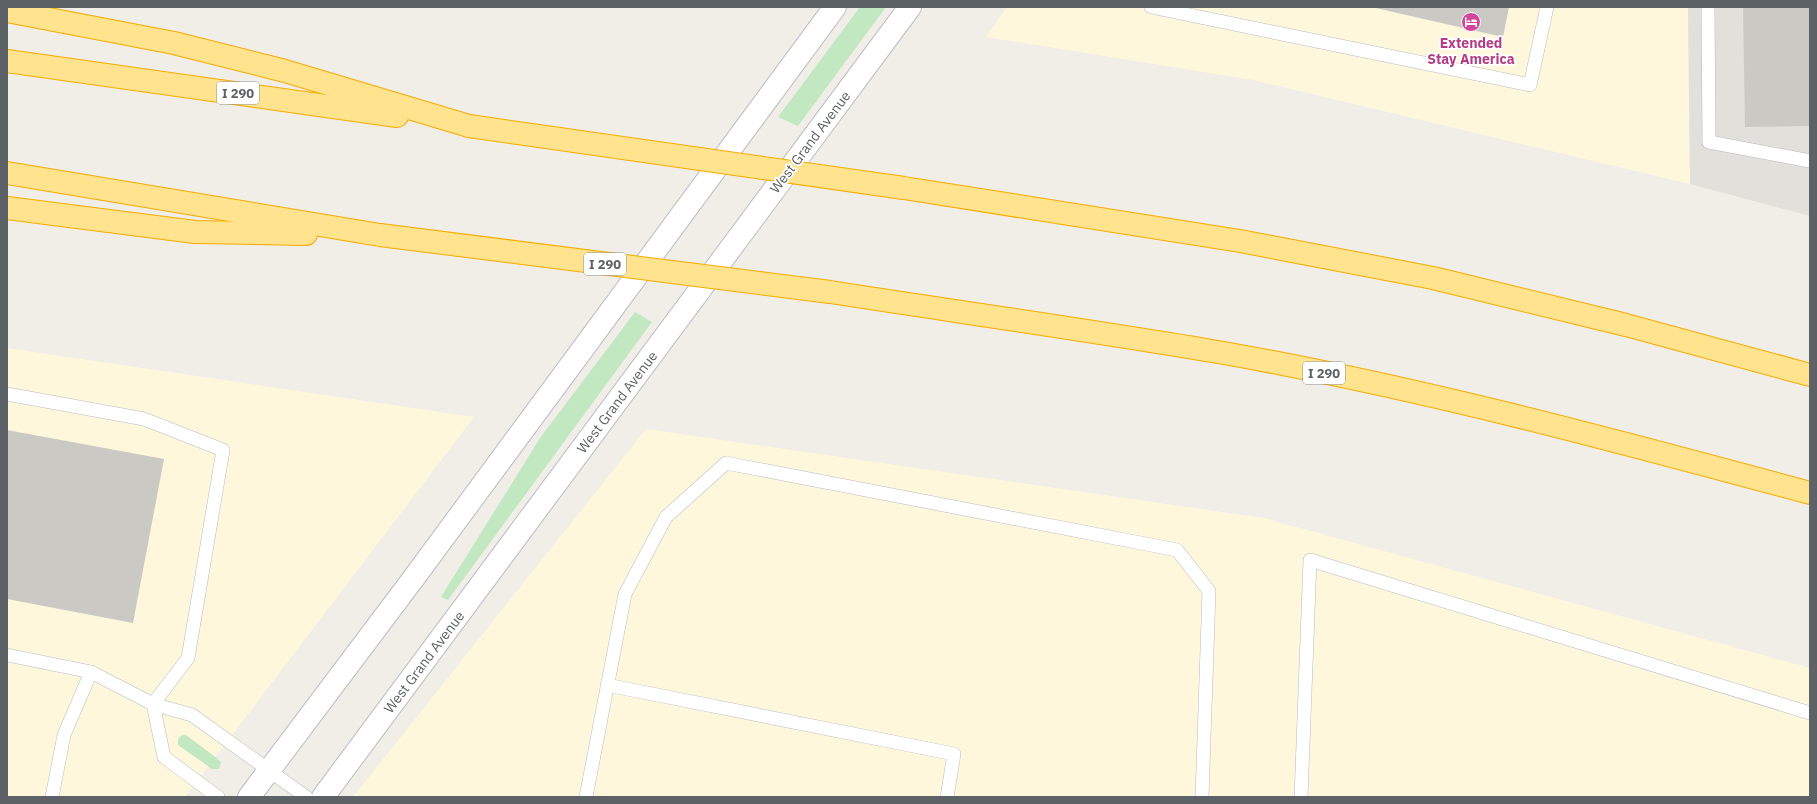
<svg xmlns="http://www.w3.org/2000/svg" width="1817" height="804" font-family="'IBM Plex Sans',sans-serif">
<rect width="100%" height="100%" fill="#f0eee6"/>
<!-- commercial -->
<g fill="#fff7dc">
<polygon points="1007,7 1688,7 1690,184 1253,80 986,37"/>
<polygon points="7,348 474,417 185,797 7,797"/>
<polygon points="646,429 1264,518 1810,668 1810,797 353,797"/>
</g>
<!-- industrial -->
<polygon fill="#e1e0da" points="1688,7 1810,7 1810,216 1690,184"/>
<!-- green -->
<g fill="#c2e8c2">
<polygon points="860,7 886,7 798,126 778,117"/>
<polygon points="635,312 652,322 448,600 441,597 540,438"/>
<polygon points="182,735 186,735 218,759 221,762 219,769 212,769 178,745 178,739"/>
</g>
<!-- building -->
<g fill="#cbc9c3">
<polygon points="1371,7 1509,7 1503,37"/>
<polygon points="1743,7 1810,7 1810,126 1745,127"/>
<polygon points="7,430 164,459 133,623 7,599"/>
</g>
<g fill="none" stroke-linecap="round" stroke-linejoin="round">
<!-- lane casing -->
<g stroke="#b8bbc0" stroke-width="14">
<g id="lane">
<polyline points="1151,7 1530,85 1547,7"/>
<polyline points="1708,7 1709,142 1810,161"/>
<polyline points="7,394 144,419 223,450 188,658 153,704 164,757 218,797"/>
<polyline points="7,655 91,672 153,704 192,715 306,797"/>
<polyline points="607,685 954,754 947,797"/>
<polyline points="52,797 64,735 91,672"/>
<polyline points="586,797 625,594 666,517 726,463 1177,550 1209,591 1202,797"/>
<polyline points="1301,797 1310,560 1810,713"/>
</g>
</g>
<!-- secondary casing -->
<g stroke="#b9bcc2" stroke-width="24">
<g id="secondary">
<polyline points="249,797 413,579 835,7"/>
<polyline points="323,797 910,7"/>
</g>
</g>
<!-- highway casing -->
<g stroke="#f6aa00" stroke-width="24">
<g id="highway">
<polyline points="7,11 174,43 285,71 469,126"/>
<polyline points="7,61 397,116"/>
<polyline points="7,173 380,235"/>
<polyline points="904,188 1240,241 1433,278 1626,325 1810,375"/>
<polyline points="7,208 195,232 306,234"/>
<path d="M830,292C959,312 1089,330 1218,352C1418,387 1614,440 1810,493"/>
</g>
</g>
<!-- lane -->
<use href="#lane" stroke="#fff" stroke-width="13"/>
<!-- secondary -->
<use href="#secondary" stroke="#fff" stroke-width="22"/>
<!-- highway -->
<use href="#highway" stroke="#ffe38e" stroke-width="22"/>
<!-- highway-bridge casing -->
<g stroke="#f6aa00" stroke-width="24" stroke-linecap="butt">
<g id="highway-bridge">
<polyline points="469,126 904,188"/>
<polyline points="380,235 830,292"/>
</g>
</g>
<!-- highway-bridge -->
<use href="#highway-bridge" stroke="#ffe38e" stroke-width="22"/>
</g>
<!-- icons -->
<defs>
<g id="hotel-disc" transform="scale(1)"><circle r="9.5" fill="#d1479c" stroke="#fff"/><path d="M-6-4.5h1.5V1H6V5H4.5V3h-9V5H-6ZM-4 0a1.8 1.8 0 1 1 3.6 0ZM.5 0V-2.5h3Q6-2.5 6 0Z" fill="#fff"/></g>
</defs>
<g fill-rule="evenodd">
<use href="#hotel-disc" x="1471" y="22"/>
</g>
<g text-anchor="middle" stroke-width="3.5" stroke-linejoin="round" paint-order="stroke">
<!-- shield labels -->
<g fill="#fff" stroke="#8e9195" stroke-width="1">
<rect x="217" y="82" width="42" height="22" rx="3"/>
<rect x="584" y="253" width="42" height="22" rx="3"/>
<rect x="1303" y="362" width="42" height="22" rx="3"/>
</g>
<g font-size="13" font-weight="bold" fill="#5d6267">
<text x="238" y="98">I 290</text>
<text x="605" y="269">I 290</text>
<text x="1324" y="378">I 290</text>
</g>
<!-- hotel labels -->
<g font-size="14" font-weight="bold" fill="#b23c85" stroke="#fff">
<text x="1471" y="48">Extended<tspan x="1471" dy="16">Stay America</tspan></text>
</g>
<!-- street labels -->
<g font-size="14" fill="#5d6267" stroke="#fff">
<text transform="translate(810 142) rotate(-53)" y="5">West Grand Avenue</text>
<text transform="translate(617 402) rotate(-53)" y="5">West Grand Avenue</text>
<text transform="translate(424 662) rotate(-53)" y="5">West Grand Avenue</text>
</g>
</g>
<!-- border -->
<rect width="1817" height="804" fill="none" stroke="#5d6267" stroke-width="16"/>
</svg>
